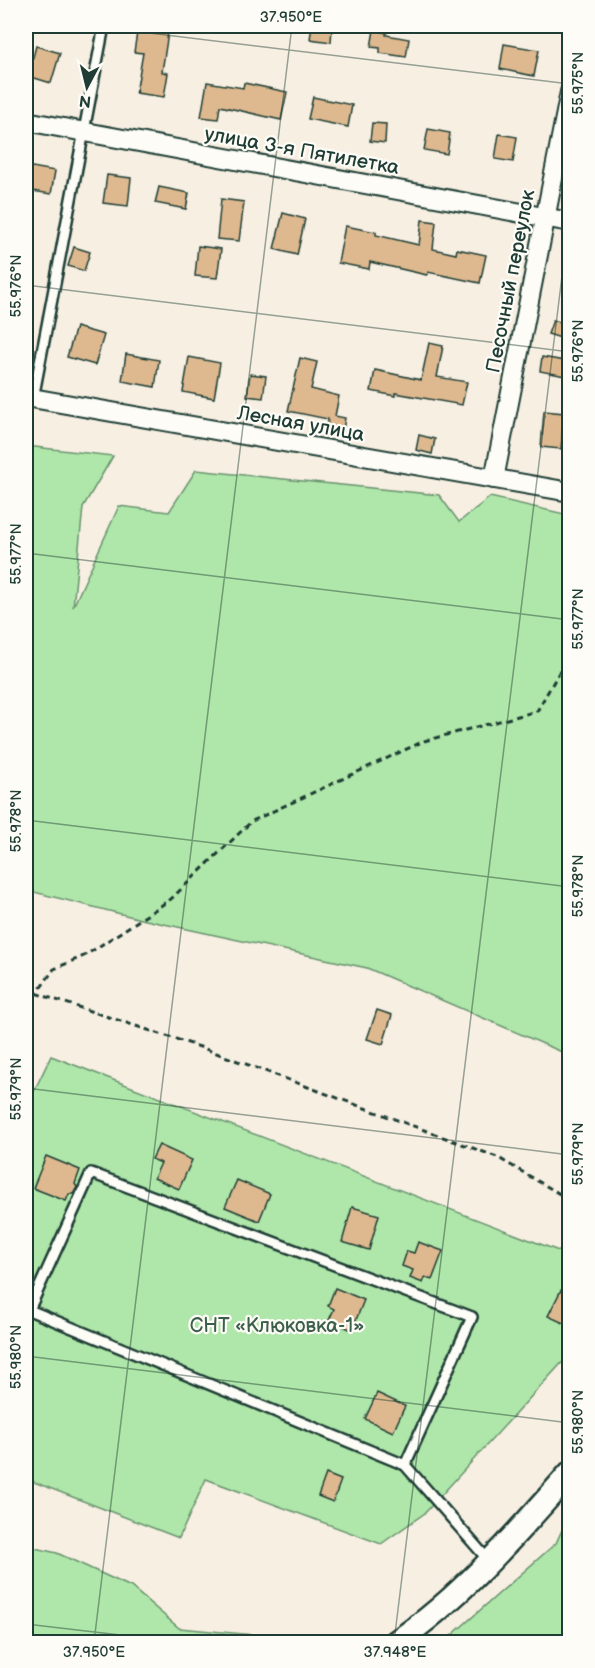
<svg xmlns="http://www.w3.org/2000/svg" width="595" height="1668" font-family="'Balsamiq Sans',sans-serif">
<rect width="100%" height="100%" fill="#f7efe2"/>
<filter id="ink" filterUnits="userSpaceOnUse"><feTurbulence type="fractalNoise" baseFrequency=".0167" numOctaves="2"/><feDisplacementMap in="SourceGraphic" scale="12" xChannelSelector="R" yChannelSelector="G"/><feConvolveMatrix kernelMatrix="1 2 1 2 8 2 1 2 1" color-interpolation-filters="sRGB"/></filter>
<g filter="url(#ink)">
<!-- green -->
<g fill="#afe6a9" stroke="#67926e" stroke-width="1.5">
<polygon points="26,446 113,456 83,507 73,607 119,506 169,512 196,470 439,495 459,522 490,497 569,515 569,1055 367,968 141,919 26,890"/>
<polygon points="51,1056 569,1255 568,1356 425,1513 381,1544 206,1479 179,1538 26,1479 26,1108"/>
<polygon points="569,1521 569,1642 468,1642 451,1636 556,1543 563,1528"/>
<polygon points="26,1546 57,1553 131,1587 179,1628 286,1638 298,1642 26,1642"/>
</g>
<!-- building -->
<g fill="#deb98f" stroke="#1f3d34" stroke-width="1.5">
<polygon points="138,26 169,26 162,72 168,73 164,97 136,93 143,53 134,52"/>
<polygon points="312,26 332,28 331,42 310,39"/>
<polygon points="374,30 387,33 386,35 409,39 406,57 380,53 380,48 371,47"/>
<polygon points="504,44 539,50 534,76 500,69"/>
<polygon points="36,46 60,53 51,83 28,76"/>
<polygon points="207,82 243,88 244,83 287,92 281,120 220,106 218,119 201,117"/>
<polygon points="313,97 352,105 348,127 308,119"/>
<polygon points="372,123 386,124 385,143 370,141"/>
<polygon points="428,129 450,133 447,154 424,150"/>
<polygon points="499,134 517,137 513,162 495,159"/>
<polygon points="26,166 55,171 51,194 26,190"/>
<polygon points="107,175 131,178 128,206 103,203"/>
<polygon points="159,187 189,193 186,209 155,203"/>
<polygon points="221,199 244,202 239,241 217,239"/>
<polygon points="283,213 305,219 297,255 274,249"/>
<polygon points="422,220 436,222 433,249 456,254 457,249 486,255 480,283 428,272 427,275 370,262 369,269 338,263 345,226 376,232 376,235 419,245"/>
<polygon points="198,246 221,249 217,278 195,276"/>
<polygon points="74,247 90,252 84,271 68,266"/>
<polygon points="553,320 570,325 570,341 548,334"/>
<polygon points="76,327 104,335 95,365 67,357"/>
<polygon points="429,343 443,346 437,377 467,382 462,405 395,393 395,396 371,391 375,370 421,380"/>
<polygon points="126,354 159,360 155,387 122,381"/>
<polygon points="189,357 220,363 214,398 183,392"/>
<polygon points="542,357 570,362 570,377 540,371"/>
<polygon points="300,358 317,362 311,389 339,396 335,416 345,418 342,435 326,433 328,419 288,411"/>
<polygon points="250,374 266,376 263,398 247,396"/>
<polygon points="544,411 564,413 561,449 541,447"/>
<polygon points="419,435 435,439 432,454 416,450"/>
<polygon points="377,1010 392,1015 383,1044 367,1039"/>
<polygon points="159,1145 192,1160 179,1189 154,1178 161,1163 152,1159"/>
<polygon points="46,1156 80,1170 75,1184 77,1187 73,1194 69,1194 66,1201 33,1188"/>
<polygon points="237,1180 270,1194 259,1221 225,1207"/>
<polygon points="352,1207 379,1215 369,1250 342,1242"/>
<polygon points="418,1242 443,1251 432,1280 425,1277 423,1283 410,1278 413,1270 402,1266 407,1251 414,1253"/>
<polygon points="335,1288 364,1300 352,1330 329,1320 334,1309 328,1306"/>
<polygon points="561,1290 570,1294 570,1326 548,1316"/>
<polygon points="377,1393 405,1406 393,1432 365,1419"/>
<polygon points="326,1474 341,1480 333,1502 318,1496"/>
</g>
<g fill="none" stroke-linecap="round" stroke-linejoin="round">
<!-- service casing -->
<g stroke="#1f3d34" stroke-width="14">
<g id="service">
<polyline points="33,399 104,26"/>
<polyline points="405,1465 472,1317 91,1173 29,1310 405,1465 489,1561"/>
</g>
</g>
<!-- minor casing -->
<g stroke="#1f3d34" stroke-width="22">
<g id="minor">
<polyline points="26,121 570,222"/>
<polyline points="26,397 570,492"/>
<polyline points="494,479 570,92"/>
</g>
</g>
<!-- tertiary casing -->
<g stroke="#1f3d34" stroke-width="27">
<path id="tertiary" d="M396,1642C462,1597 517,1533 570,1473"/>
</g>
<!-- path -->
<g stroke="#1f3d34" stroke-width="3" stroke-dasharray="6 4.5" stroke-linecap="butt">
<polyline points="26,990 200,1047 497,1157 570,1200"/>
<polyline points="26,1003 37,993 54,969 86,955 171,899 252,821 424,741 537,711 570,653"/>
<polyline points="433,1637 448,1642"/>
</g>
<!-- service -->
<use href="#service" stroke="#fdfcf7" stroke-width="9"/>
<!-- minor -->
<use href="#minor" stroke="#fdfcf7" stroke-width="18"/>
<!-- tertiary -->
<use href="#tertiary" stroke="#fdfcf7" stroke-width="22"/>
</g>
</g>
<!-- ticks -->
<path fill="none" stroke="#1f3d34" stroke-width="1.5" stroke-opacity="0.45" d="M92,26L570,84M26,285L570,352M26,553L570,620M26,820L570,887M26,1088L570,1155M26,1356L570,1423M26,1624L180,1642M94,1642L292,26M394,1642L570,211"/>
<g text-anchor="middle" stroke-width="4.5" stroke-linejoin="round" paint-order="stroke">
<!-- street labels -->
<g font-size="20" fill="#1f3d34" stroke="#fdfcf7">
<text transform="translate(302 150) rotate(10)" y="7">улица 3-я Пятилетка</text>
<text transform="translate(510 281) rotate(-79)" y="7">Песочный переулок</text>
<text transform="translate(301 423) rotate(10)" y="7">Лесная улица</text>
</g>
<!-- park labels -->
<g font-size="20" fill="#3c5f4b" stroke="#fdfcf7">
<text x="277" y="1332">СНТ «Клюковка-1»</text>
</g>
</g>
<!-- margin -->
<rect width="595" height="1668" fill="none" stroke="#fdfcf7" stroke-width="66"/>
<!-- north arrow -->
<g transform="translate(87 87) rotate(187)" stroke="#fdfcf7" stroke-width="4.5" paint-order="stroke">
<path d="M0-4.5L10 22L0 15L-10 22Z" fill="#1f3d34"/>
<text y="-9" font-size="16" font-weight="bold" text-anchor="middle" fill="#1f3d34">N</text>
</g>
<rect x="33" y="33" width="529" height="1602" fill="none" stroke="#1f3d34" stroke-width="2"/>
<g font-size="15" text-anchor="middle" fill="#1f3d34">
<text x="291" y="22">37.950°E</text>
<text transform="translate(578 83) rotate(-90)" y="5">55.975°N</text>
<text transform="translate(16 286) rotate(-90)" y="5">55.976°N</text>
<text transform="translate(578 351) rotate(-90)" y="5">55.976°N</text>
<text transform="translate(16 554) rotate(-90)" y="5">55.977°N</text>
<text transform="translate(578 619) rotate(-90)" y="5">55.977°N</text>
<text transform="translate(16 821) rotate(-90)" y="5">55.978°N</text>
<text transform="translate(578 886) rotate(-90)" y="5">55.978°N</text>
<text transform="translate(16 1089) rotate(-90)" y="5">55.979°N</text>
<text transform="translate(578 1154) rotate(-90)" y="5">55.979°N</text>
<text transform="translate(16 1357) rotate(-90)" y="5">55.980°N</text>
<text transform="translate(578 1422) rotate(-90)" y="5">55.980°N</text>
<text x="94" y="1657">37.950°E</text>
<text x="395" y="1657">37.948°E</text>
</g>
</svg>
